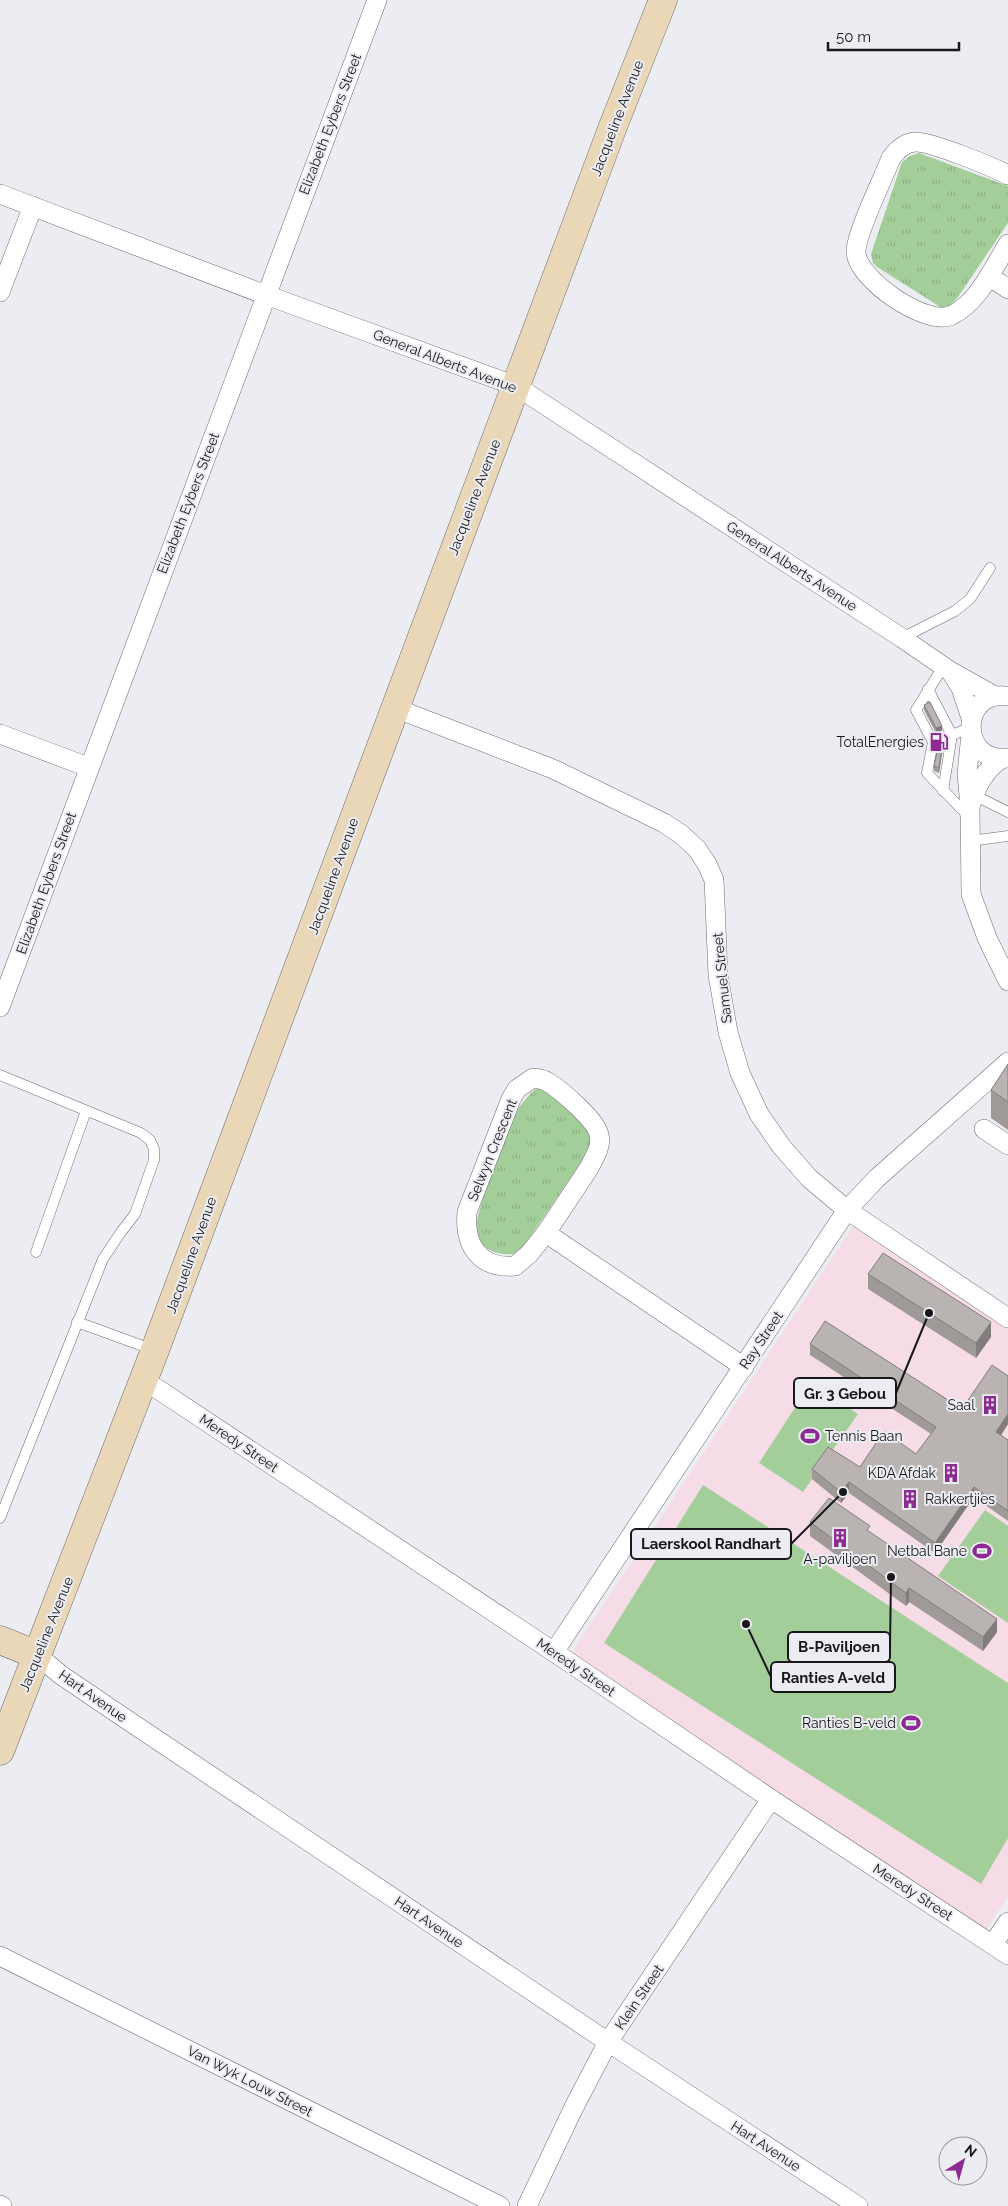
<svg xmlns="http://www.w3.org/2000/svg" width="1008" height="2206" font-family="Raleway,sans-serif">
<defs>
<pattern id="grass-tufts" width="24" height="20" patternUnits="userSpaceOnUse" patternTransform="scale(1.25)"><rect width="24" height="20" fill="#a4ce99"/><path d="M3 7l-1-3M5 7V3M7 7l1-3M15 17l-1-3M17 17v-4M19 17l1-3" fill="none" stroke="#8cb083"/></pattern>
</defs>
<rect width="100%" height="100%" fill="#ecedf3"/>
<!-- education -->
<polygon fill="#f5dce6" points="853,1226 1008,1329 1008,1896 986,1930 570,1655"/>
<!-- grass -->
<g fill="url(#grass-tufts)">
<polygon points="919,153 1008,186 1008,223 958,297 951,305 942,308 877,267 873,263 871,254 902,162 910,156"/>
<path d="M537,1088H547L590,1129L591,1142L582,1161L524,1246L515,1254C500,1256 478,1250 476,1231C474,1215 506,1132 515,1114C521,1104 528,1095 537,1088Z"/>
</g>
<!-- pitch -->
<g fill="#a4ce99">
<polygon points="811,1383 858,1414 803,1492 759,1463"/>
<polygon points="703,1485 1008,1683 1008,1838 981,1884 604,1643"/>
<polygon points="985,1510 1008,1526 1008,1623 938,1576"/>
</g>
<g fill="none" stroke-linecap="round" stroke-linejoin="round">
<!-- lane casing -->
<g stroke="#6a6b70" stroke-width="11">
<g id="lane">
<polyline points="902,638 955,611 970,599 990,568"/>
<polyline points="928,689 952,735 943,791"/>
<polyline points="933,742 927,773 970,818"/>
<polyline points="933,742 916,710 943,667"/>
<polyline points="933,742 970,728"/>
<polyline points="974,795 1008,812"/>
<polyline points="970,841 1008,836"/>
<polyline points="0,1075 141,1133 150,1140 154,1149 154,1160 135,1214 121,1232 103,1259 0,1518"/>
<polyline points="36,1252 86,1111"/>
<polyline points="77,1322 154,1350"/>
</g>
</g>
<!-- street casing -->
<g stroke="#6a6b70" stroke-width="20">
<g id="street">
<path d="M1008,175C993,167 932,142 916,142C905,142 897,150 891,158C883,179 857,231 856,251C855,278 927,328 952,315C979,302 993,268 1008,244"/>
<polyline points="0,194 266,295 516,386 902,638 950,671 995,696"/>
<polyline points="989,276 1008,289"/>
<polyline points="0,292 33,206"/>
<polyline points="951,672 961,688 971,718"/>
<path d="M1005,696C959,692 960,764 1008,758"/>
<polyline points="395,708 553,769 664,823 682,835 697,849 707,864 714,880 718,975 728,1032 740,1073 759,1114 781,1146 809,1178 847,1210 1008,1318"/>
<polyline points="0,734 88,767"/>
<polyline points="971,734 967,774 970,807 971,894 987,938 1008,981"/>
<path d="M971,804C977,785 985,770 1001,759"/>
<polyline points="0,1007 377,0"/>
<path d="M533,1078C539,1079 543,1079 548,1082C561,1090 597,1121 599,1135C602,1147 594,1158 589,1168L546,1233L529,1254L515,1266C479,1269 464,1245 467,1212L511,1099L517,1089Z"/>
<polyline points="984,1129 1008,1145"/>
<polyline points="546,1233 744,1367"/>
<polyline points="144,1380 554,1652 771,1799 1008,1955"/>
<polyline points="554,1652 847,1210 877,1178 1008,1062"/>
<polyline points="37,1655 61,1675 114,1711 608,2042 858,2206"/>
<polyline points="993,1944 1008,1922"/>
<polyline points="0,1956 500,2206"/>
<polyline points="0,2205 2,2206"/>
<polyline points="527,2206 574,2107 608,2042 771,1799"/>
</g>
</g>
<!-- secondary casing -->
<g stroke="#6a6b70" stroke-width="29">
<g id="secondary">
<polyline points="0,1640 37,1655"/>
<polyline points="0,1751 155,1350 612,129 663,0"/>
</g>
</g>
<!-- lane -->
<use href="#lane" stroke="#fff" stroke-width="10"/>
<!-- street -->
<use href="#street" stroke="#fff" stroke-width="19"/>
<!-- secondary -->
<use href="#secondary" stroke="#ead7b8" stroke-width="28"/>
</g>
<!-- wall -->
<g fill="#9f9a98">
<polygon points="924,705 942,731 936,733 924,710"/>
<polygon points="943,746 939,773 934,771 934,766"/>
<polygon points="1008,1064 1008,1130 991,1118 991,1090"/>
<polygon points="868,1274 991,1337 976,1358 868,1289"/>
<polygon points="810,1344 962,1409 1008,1376 1008,1424 1001,1435 1008,1440 1008,1521 974,1497 935,1553 849,1493 841,1503 812,1479 812,1469 860,1467 916,1454 931,1434 810,1355"/>
<polygon points="810,1522 870,1533 997,1632 983,1651 909,1602 906,1606 810,1536"/>
</g>
<!-- shaded-wall -->
<g fill="#827d7c">
<polygon points="942,726 942,731 936,733 936,728"/>
<polygon points="943,741 943,746 939,773 939,768"/>
<polygon points="991,1322 991,1337 976,1358 976,1343"/>
<polygon points="1008,1414 1008,1424 996,1443 996,1432"/>
<polygon points="849,1482 849,1493 841,1503 841,1492"/>
<polygon points="974,1487 974,1497 935,1553 935,1543"/>
<polygon points="909,1588 909,1602 906,1606 906,1593"/>
<polygon points="997,1619 997,1632 983,1651 983,1637"/>
</g>
<!-- building -->
<g fill="#b9b3b1" stroke="#827d7c">
<polygon points="930,702 942,726 936,728 924,705"/>
<polygon points="943,741 939,768 934,766 939,742"/>
<polygon points="1008,1064 1008,1102 991,1090"/>
<polygon points="883,1253 991,1322 976,1343 868,1274"/>
<polygon points="825,1321 962,1409 992,1365 1008,1376 1008,1414 996,1432 1008,1440 1008,1511 974,1487 935,1543 849,1482 841,1492 812,1469 828,1447 860,1467 884,1431 916,1454 936,1427 810,1344"/>
<polygon points="829,1498 870,1526 867,1530 997,1619 983,1637 909,1588 906,1593 810,1522"/>
</g>
<!-- icons -->
<defs>
<g id="fuel-bare" transform="scale(1.5)"><path d="M-5.5-6h7V0h2V4h1.3V-2.5L3-4.5l.8-.8L6-3V5H2.5V1h-1V6h-7ZM-4.2-4.7v3.2H.2V-4.7Z" fill="#8c2b93" stroke="#ecedf3" stroke-width="2.5" paint-order="stroke"/></g>
<g id="building-bare" transform="scale(1.5)"><path d="M-4-6H4V6H1V3H-1V6H-4ZM-2.5-4.3h1.7v1.8h-1.7ZM.8-4.3h1.7v1.8H.8ZM-2.5-1h1.7V.8h-1.7ZM.8-1h1.7V.8H.8Z" fill="#8c2b93" stroke="#ecedf3" stroke-width="2.5" paint-order="stroke"/></g>
<g id="stadium-bare" transform="scale(1.5)"><path d="M0-5a6.5 5 0 1 0 0 10a6.5 5 0 1 0 0-10ZM-3.5-1.8h7v3.6h-7Z" fill="#8c2b93" stroke="#ecedf3" stroke-width="2.5" paint-order="stroke"/></g>
</defs>
<g fill-rule="evenodd">
<use href="#fuel-bare" x="939" y="742"/>
<use href="#building-bare" x="990" y="1405"/>
<use href="#stadium-bare" x="810" y="1436"/>
<use href="#building-bare" x="951" y="1473"/>
<use href="#building-bare" x="910" y="1499"/>
<use href="#building-bare" x="840" y="1538"/>
<use href="#stadium-bare" x="982" y="1551"/>
<use href="#stadium-bare" x="911" y="1723"/>
</g>
<g text-anchor="middle" stroke-width="4" stroke-linejoin="round" paint-order="stroke">
<!-- street labels -->
<g font-size="14" fill="#18181a" stroke="#ecedf3">
<text transform="translate(617 118) rotate(-69)" y="5">Jacqueline Avenue</text>
<text transform="translate(330 124) rotate(-69)" y="5">Elizabeth Eybers Street</text>
<text transform="translate(445 361) rotate(21)" y="5">General Alberts Avenue</text>
<text transform="translate(474 497) rotate(-69)" y="5">Jacqueline Avenue</text>
<text transform="translate(188 503) rotate(-69)" y="5">Elizabeth Eybers Street</text>
<text transform="translate(792 566) rotate(33)" y="5">General Alberts Avenue</text>
<text transform="translate(333 876) rotate(-70)" y="5">Jacqueline Avenue</text>
<text transform="translate(46 883) rotate(-70)" y="5">Elizabeth Eybers Street</text>
<text transform="translate(722 978) rotate(-96)" y="5">Samuel Street</text>
<text transform="translate(492 1150) rotate(-68)" y="5">Selwyn Crescent</text>
<text transform="translate(191 1255) rotate(-70)" y="5">Jacqueline Avenue</text>
<text transform="translate(761 1340) rotate(-56)" y="5">Ray Street</text>
<text transform="translate(239 1443) rotate(34)" y="5">Meredy Street</text>
<text transform="translate(46 1634) rotate(-68)" y="5">Jacqueline Avenue</text>
<text transform="translate(576 1667) rotate(34)" y="5">Meredy Street</text>
<text transform="translate(93 1696) rotate(35)" y="5">Hart Avenue</text>
<text transform="translate(913 1892) rotate(33)" y="5">Meredy Street</text>
<text transform="translate(429 1922) rotate(34)" y="5">Hart Avenue</text>
<text transform="translate(639 1997) rotate(-56)" y="5">Klein Street</text>
<text transform="translate(250 2081) rotate(27)" y="5">Van Wyk Louw Street</text>
<text transform="translate(766 2146) rotate(33)" y="5">Hart Avenue</text>
</g>
<!-- poi labels -->
<g font-size="14" fill="#18181a" stroke="#ecedf3" text-anchor="end">
<text x="924" y="747">TotalEnergies</text>
<text x="975" y="1410">Saal</text>
<text x="825" y="1441" text-anchor="start">Tennis Baan</text>
<text x="936" y="1478">KDA Afdak</text>
<text x="925" y="1504" text-anchor="start">Rakkertjies</text>
<text x="967" y="1556">Netbal Bane</text>
<text x="840" y="1564" text-anchor="middle">A-paviljoen</text>
<text x="896" y="1728">Ranties B-veld</text>
</g>
</g>
<!-- callouts -->
<path fill="none" stroke="#18181a" stroke-width="2" d="M929 1313L896 1393M843 1492L791 1544M891 1577L890 1647M746 1624L771 1677"/>
<g fill="#18181a" stroke="#ecedf3" stroke-width="2">
<circle cx="929" cy="1313" r="5"/>
<circle cx="843" cy="1492" r="5"/>
<circle cx="891" cy="1577" r="5"/>
<circle cx="746" cy="1624" r="5"/>
</g>
<g fill="#ecedf3" stroke="#18181a" stroke-width="2">
<rect x="794" y="1378" width="102" height="30" rx="5"/>
<rect x="631" y="1529" width="160" height="30" rx="5"/>
<rect x="788" y="1632" width="102" height="30" rx="5"/>
<rect x="771" y="1662" width="124" height="30" rx="5"/>
</g>
<g font-size="15" text-anchor="middle" font-weight="bold" fill="#18181a">
<text x="845" y="1399">Gr. 3 Gebou</text>
<text x="711" y="1549">Laerskool Randhart</text>
<text x="839" y="1652">B-Paviljoen</text>
<text x="833" y="1683">Ranties A-veld</text>
</g>
<!-- north arrow -->
<g transform="translate(963 2161) rotate(37)"><circle r="24" fill="#ecedf3" stroke="#97989c"/>
<path d="M0-4L9 19L0 12L-9 19Z" fill="#8c2b93"/>
<text y="-8" font-size="14" font-weight="bold" text-anchor="middle" fill="#18181a">N</text>
</g>
<!-- scale -->
<path d="M828 42v8h131v-8" fill="none" stroke="#18181a" stroke-width="2.5"/>
<text x="836" y="42" font-size="15" fill="#18181a" stroke="#ecedf3" stroke-width="4" paint-order="stroke">50 m</text>
</svg>
